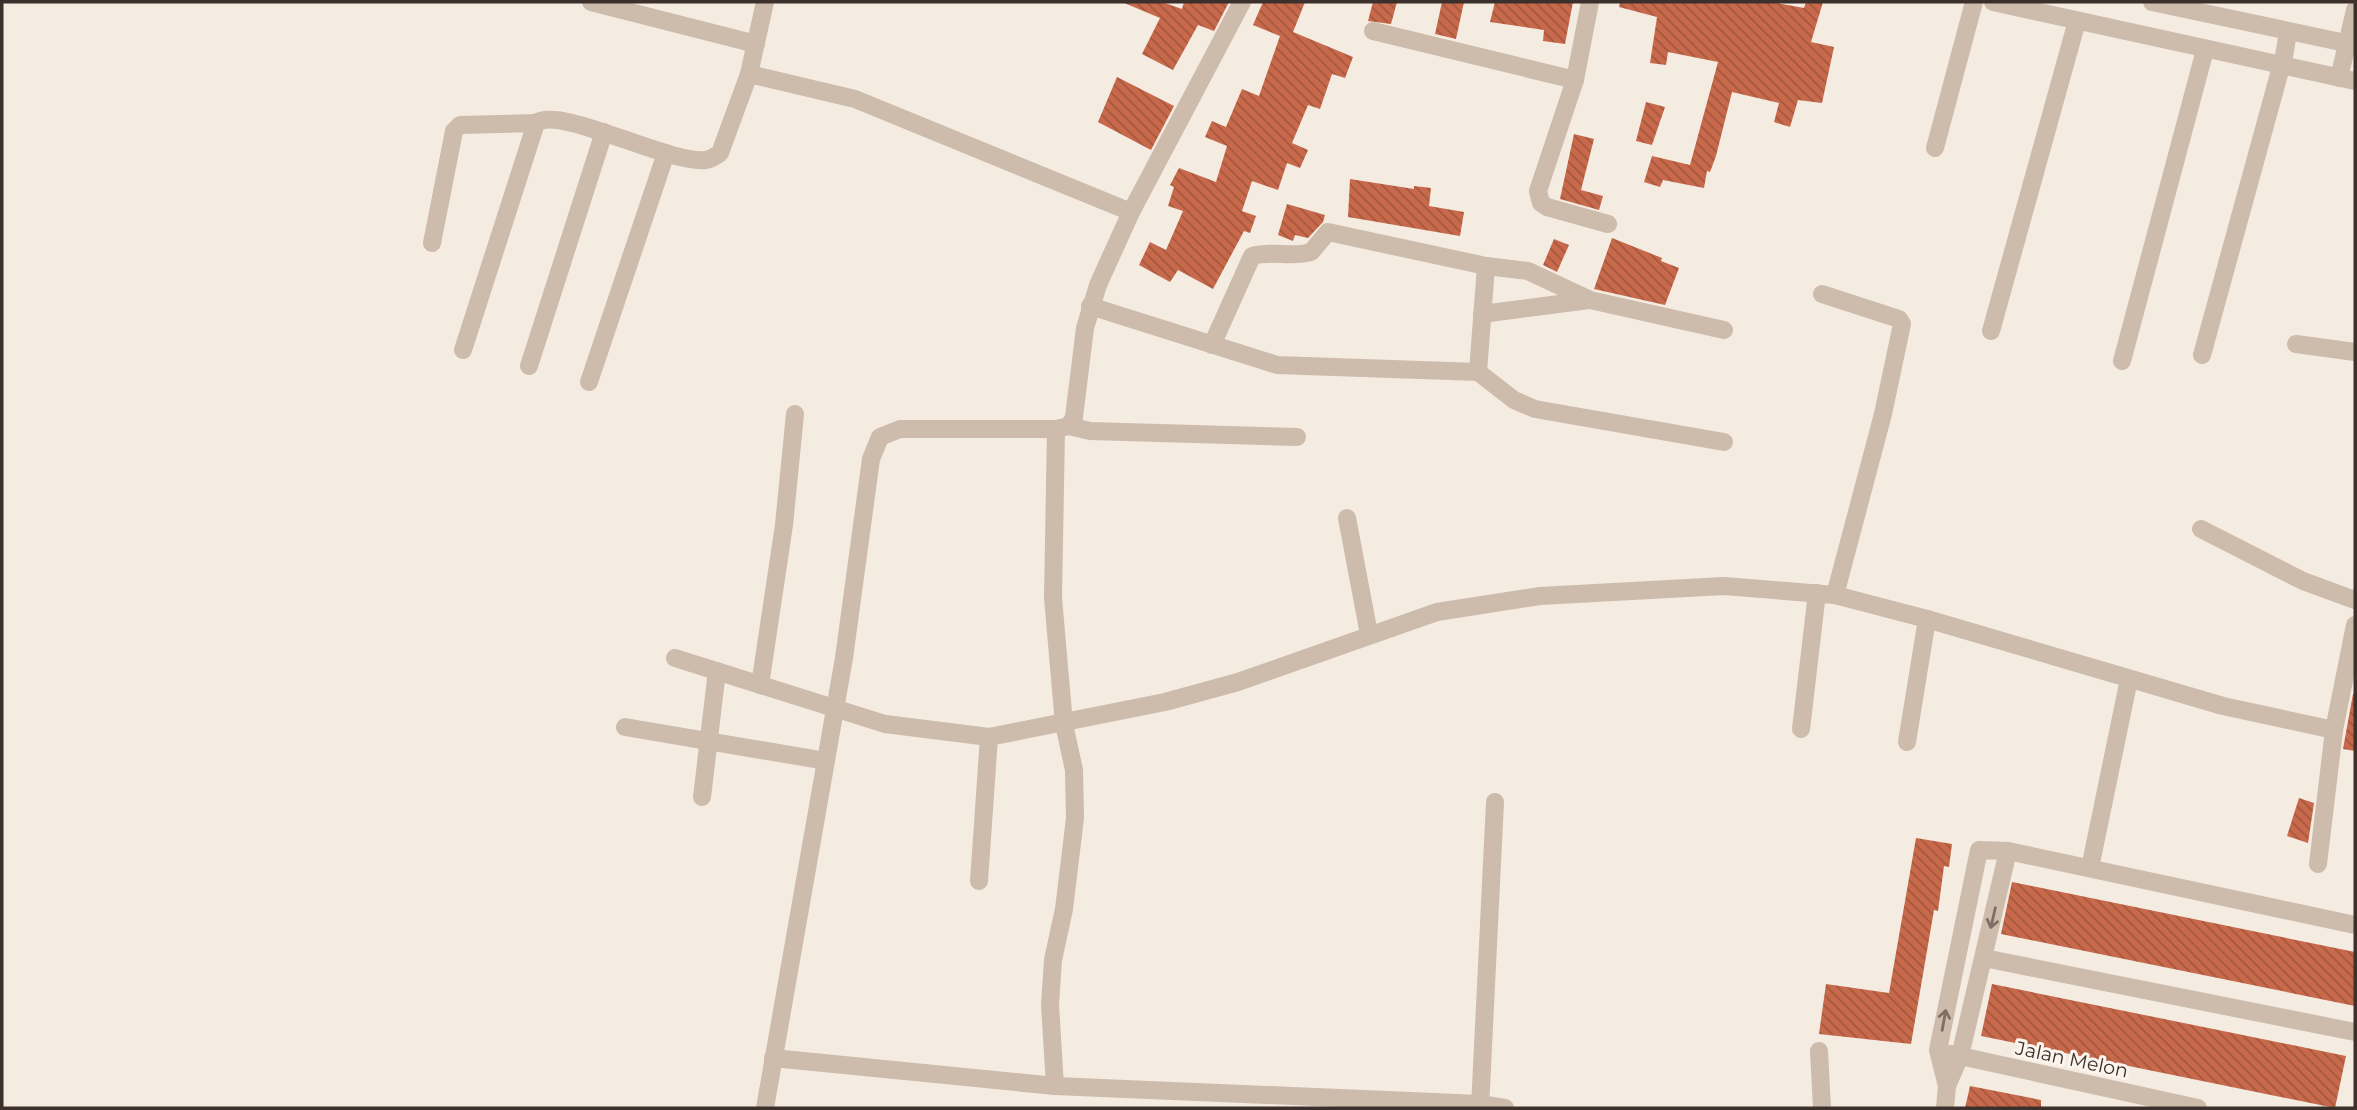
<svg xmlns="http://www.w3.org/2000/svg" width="2357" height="1110" font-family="Montserrat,sans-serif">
<defs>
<pattern id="building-back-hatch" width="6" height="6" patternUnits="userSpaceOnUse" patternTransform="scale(1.75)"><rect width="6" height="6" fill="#c8694b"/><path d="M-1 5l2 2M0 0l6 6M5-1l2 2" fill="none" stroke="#a4573f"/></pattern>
</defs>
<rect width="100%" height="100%" fill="#f4ebe1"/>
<!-- building -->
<g fill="url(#building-back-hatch)">
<polygon points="1122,2 1162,2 1182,9 1184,2 1229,2 1214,31 1198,25 1173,70 1142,54 1160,18"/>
<polygon points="1263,2 1305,2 1293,32 1353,57 1345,78 1332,74 1320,109 1308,105 1292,143 1308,150 1300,168 1287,163 1278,190 1252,181 1242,211 1256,216 1250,233 1244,231 1213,289 1178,270 1170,282 1139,265 1150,242 1166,250 1183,211 1168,206 1174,187 1170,185 1179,168 1216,182 1227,146 1205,137 1212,121 1226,127 1242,89 1259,96 1280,36 1253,25"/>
<polygon points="1373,2 1397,2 1391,24 1368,21"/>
<polygon points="1442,2 1464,2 1456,39 1435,34"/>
<polygon points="1495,2 1573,2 1565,44 1543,41 1544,30 1490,22"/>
<polygon points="1620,2 1772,2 1804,8 1806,2 1823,2 1811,42 1834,47 1822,103 1798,100 1790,127 1774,122 1779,103 1732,92 1716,156 1710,172 1707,171 1704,188 1663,180 1660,187 1644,182 1652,156 1690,165 1718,62 1668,52 1666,65 1650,63 1657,17 1619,7"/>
<polygon points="1117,77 1174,106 1151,150 1098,122"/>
<polygon points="1646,102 1665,107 1652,145 1636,141"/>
<polygon points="1574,134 1594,139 1581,190 1603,196 1599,210 1560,199"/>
<polygon points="1350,179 1414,189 1414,186 1431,188 1429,206 1464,212 1460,236 1348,217"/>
<polygon points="1287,204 1325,215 1323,222 1308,238 1295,235 1293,241 1278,235"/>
<polygon points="1612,238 1662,258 1661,261 1679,268 1665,305 1594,289"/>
<polygon points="1554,239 1569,245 1557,272 1543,265"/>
<polygon points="2353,694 2355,694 2355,751 2343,749"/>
<polygon points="2299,798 2314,803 2308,843 2287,836"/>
<polygon points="1916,838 1952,844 1949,867 1944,866 1938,911 1934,910 1911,1044 1819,1034 1826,984 1889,993"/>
<polygon points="2012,882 2355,952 2355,1006 2001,934"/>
<polygon points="1992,984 2346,1056 2335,1108 1981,1036"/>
<polygon points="1970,1086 2041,1100 2041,1108 1965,1108"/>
</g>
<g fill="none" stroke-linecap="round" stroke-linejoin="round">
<!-- minor -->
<g stroke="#cdbbac" stroke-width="18">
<polyline points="591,2 756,44"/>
<polyline points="1590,2 1575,80 1538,191 1541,203 1547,207 1608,224"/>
<polyline points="1993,2 2355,81"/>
<polyline points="2152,2 2355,45"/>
<polyline points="1373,31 1575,80"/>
<polyline points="749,74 855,99 1131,212"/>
<polyline points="2339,78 2355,10"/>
<polyline points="1935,148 1974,2"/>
<polyline points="432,243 454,131 460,125 536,123"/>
<polyline points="1822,294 1899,319 1902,324 1883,414 1835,595"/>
<polyline points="1090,306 1277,365 1478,372 1514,400 1535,409 1724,442"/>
<polyline points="1482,314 1589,300"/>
<polyline points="1991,331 2077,21"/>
<polyline points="2296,344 2355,352"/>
<path d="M1212,345L1252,256C1272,250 1291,258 1311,252L1328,232L1486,266L1528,271L1590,300L1724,330"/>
<path d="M463,350L536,123C560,105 670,165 706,160C711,159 716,156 720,153L749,74L765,2"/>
<polyline points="2202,355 2284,56 2288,32"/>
<polyline points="2122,361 2205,50"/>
<polyline points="529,366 604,132"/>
<polyline points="1478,372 1486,266"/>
<polyline points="589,382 666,153"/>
<polyline points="1069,426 1090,431 1297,437"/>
<polyline points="1347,518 1369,634"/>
<polyline points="2201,529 2303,581 2355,600"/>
<polyline points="675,658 885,724 989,737 1165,702 1238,682 1437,612 1540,596 1724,586 1835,595 1927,619 2223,706 2334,730"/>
<polyline points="760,685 784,525 795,414"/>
<polyline points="625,727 826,761"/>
<polyline points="1801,729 1817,593"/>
<polyline points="1907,742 1927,619"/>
<polyline points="702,797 717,671"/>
<polyline points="2318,864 2334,730 2355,625"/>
<polyline points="2090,868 2129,679"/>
<polyline points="979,881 989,737"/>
<polyline points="1984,958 2355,1032"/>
<polyline points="1819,1051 1822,1108"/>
<polyline points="1951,1054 2198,1108"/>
<polyline points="773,1058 1055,1086 1480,1104 1505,1108"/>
<polyline points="1055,1086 1050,1005 1053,960 1064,909 1075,818 1074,770 1064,724 1053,598 1056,429"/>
<polyline points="1947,1086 1938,1050 1979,850 2008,851 2355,925"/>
<polyline points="765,1108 844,658 871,459 880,437 900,429 1056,429 1069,426 1074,417 1085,328 1098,285 1131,212 1242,2"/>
<polyline points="1480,1108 1495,802"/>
<polyline points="1945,1108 1947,1086 1960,1056 2008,851"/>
</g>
</g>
<!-- one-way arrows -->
<defs><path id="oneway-shaft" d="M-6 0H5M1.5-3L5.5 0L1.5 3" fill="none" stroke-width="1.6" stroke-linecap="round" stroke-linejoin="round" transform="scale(1.75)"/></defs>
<g stroke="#7d6f65">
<use href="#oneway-shaft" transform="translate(1993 918) rotate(103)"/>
<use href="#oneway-shaft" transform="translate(1944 1020) rotate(-80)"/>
</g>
<g text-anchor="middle" stroke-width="6" stroke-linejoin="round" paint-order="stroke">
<!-- street labels -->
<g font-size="19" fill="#3b302b" stroke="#fbf5ee">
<text transform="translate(2072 1059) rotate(12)" y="7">Jalan Melon</text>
</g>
</g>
<!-- border -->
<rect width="2357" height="1110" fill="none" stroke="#3b302b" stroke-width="7"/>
</svg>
